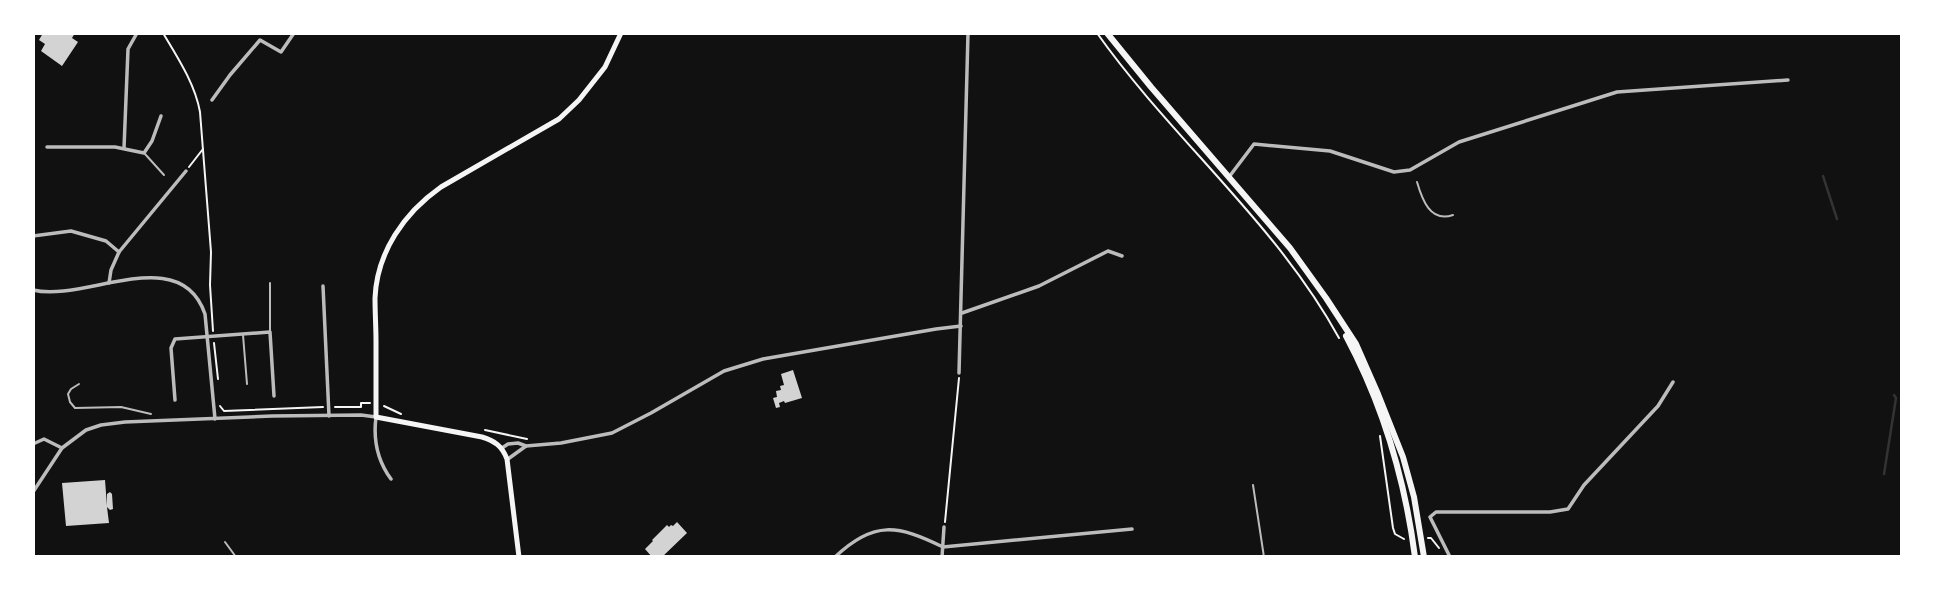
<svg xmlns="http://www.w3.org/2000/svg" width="1935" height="590" font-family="Quicksand,sans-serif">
<rect width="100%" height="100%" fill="#111"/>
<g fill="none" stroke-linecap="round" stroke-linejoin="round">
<!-- stream -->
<g stroke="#333" stroke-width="2.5">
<polyline points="1823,176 1837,219"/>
<polyline points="1884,474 1896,398 1894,395"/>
</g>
</g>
<!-- building -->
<g fill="#d3d3d3">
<polygon points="43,33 75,33 72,38 78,42 62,66 41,51 45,44 39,40"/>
<polygon points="793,370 802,398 785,403 784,401 779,403 780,407 776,408 773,398 777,397 776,391 781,390 780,386 784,385 781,374"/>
<polygon points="105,480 107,506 107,494 110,492 112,494 113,509 110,510 107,507 109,523 66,526 62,483"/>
<polygon points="677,522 687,533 662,557 652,557 645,549 653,541 652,540 667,525 669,527 671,525 673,526"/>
</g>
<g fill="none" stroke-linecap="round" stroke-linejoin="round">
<!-- path -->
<g stroke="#f5f5f5" stroke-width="2">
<path d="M163,33C178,58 195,84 200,112L211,252L210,285L213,331"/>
<path d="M1097,33C1172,139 1276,223 1339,338"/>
<polyline points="189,167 203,149"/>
<polyline points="214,343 218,379"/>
<polyline points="220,406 224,411 323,407"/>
<polyline points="384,406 401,414"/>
<polyline points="335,407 361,407 361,403 370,403"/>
<polyline points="485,430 527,439"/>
<polyline points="1380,436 1393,528 1395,534 1404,539"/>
<polyline points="945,522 959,378"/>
<polyline points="1428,538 1431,538 1439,548"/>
</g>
<!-- service -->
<g stroke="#bcbcbc" stroke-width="2">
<polyline points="145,154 164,175"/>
<path d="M1417,182C1422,199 1430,223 1453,215"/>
<polyline points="270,283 270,331"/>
<polyline points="243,335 247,384"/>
<polyline points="79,384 71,389 68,394 70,402 75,408 121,407 151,414"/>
<polyline points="1253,485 1264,557"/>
<polyline points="225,542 236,557"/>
</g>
<!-- minor -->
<g stroke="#bcbcbc" stroke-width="3.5">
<polyline points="212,100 230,75 260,40 281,52 294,33"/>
<polyline points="47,147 115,147 144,153 152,141 161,116"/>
<polyline points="124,148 128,49 137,33"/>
<polyline points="1229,177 1254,144 1330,151 1394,172 1410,170 1459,142 1617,92 1788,80"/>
<polyline points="33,236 71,231 106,241 119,252"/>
<polyline points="109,283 111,270 119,252 186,171"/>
<polyline points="323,286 329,416"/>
<path d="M33,290C84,303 180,241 205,314L215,419"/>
<polyline points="962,313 1039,286 1108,251 1122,256"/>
<polyline points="959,373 968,33"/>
<polyline points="175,400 171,348 175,339 270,332 274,396"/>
<polyline points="33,444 44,439 62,448"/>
<polyline points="502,448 508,444 518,443 526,446 561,443 612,433 651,413 724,371 763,359 936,329 961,326"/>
<polyline points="508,459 526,446"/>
<path d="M33,492L62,448L86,430L101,425L125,422L272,416L361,415L376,417C373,440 377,460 391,479"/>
<path d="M835,557C874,520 898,525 943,547L1132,529"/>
<polyline points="942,557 944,527"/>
<polyline points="1450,557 1430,517 1436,512 1550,512 1568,509 1584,485 1658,406 1673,382"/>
</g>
<!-- secondary -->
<path stroke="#f5f5f5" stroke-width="5" d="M519,557L507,459C502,446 495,441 482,437L376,417C376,392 376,367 376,341C376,327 375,313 375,298C377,252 404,213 441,187L559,119L579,100L605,67L621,33"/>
<!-- trunk -->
<g stroke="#f5f5f5" stroke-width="6">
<polyline points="1107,33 1151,87 1290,248 1326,298 1356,344 1378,394 1403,457 1414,497 1424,557"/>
<path d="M1346,336C1383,405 1405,480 1415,557"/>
</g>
</g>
<!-- border -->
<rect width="1935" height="590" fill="none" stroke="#ffffff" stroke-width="70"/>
</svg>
